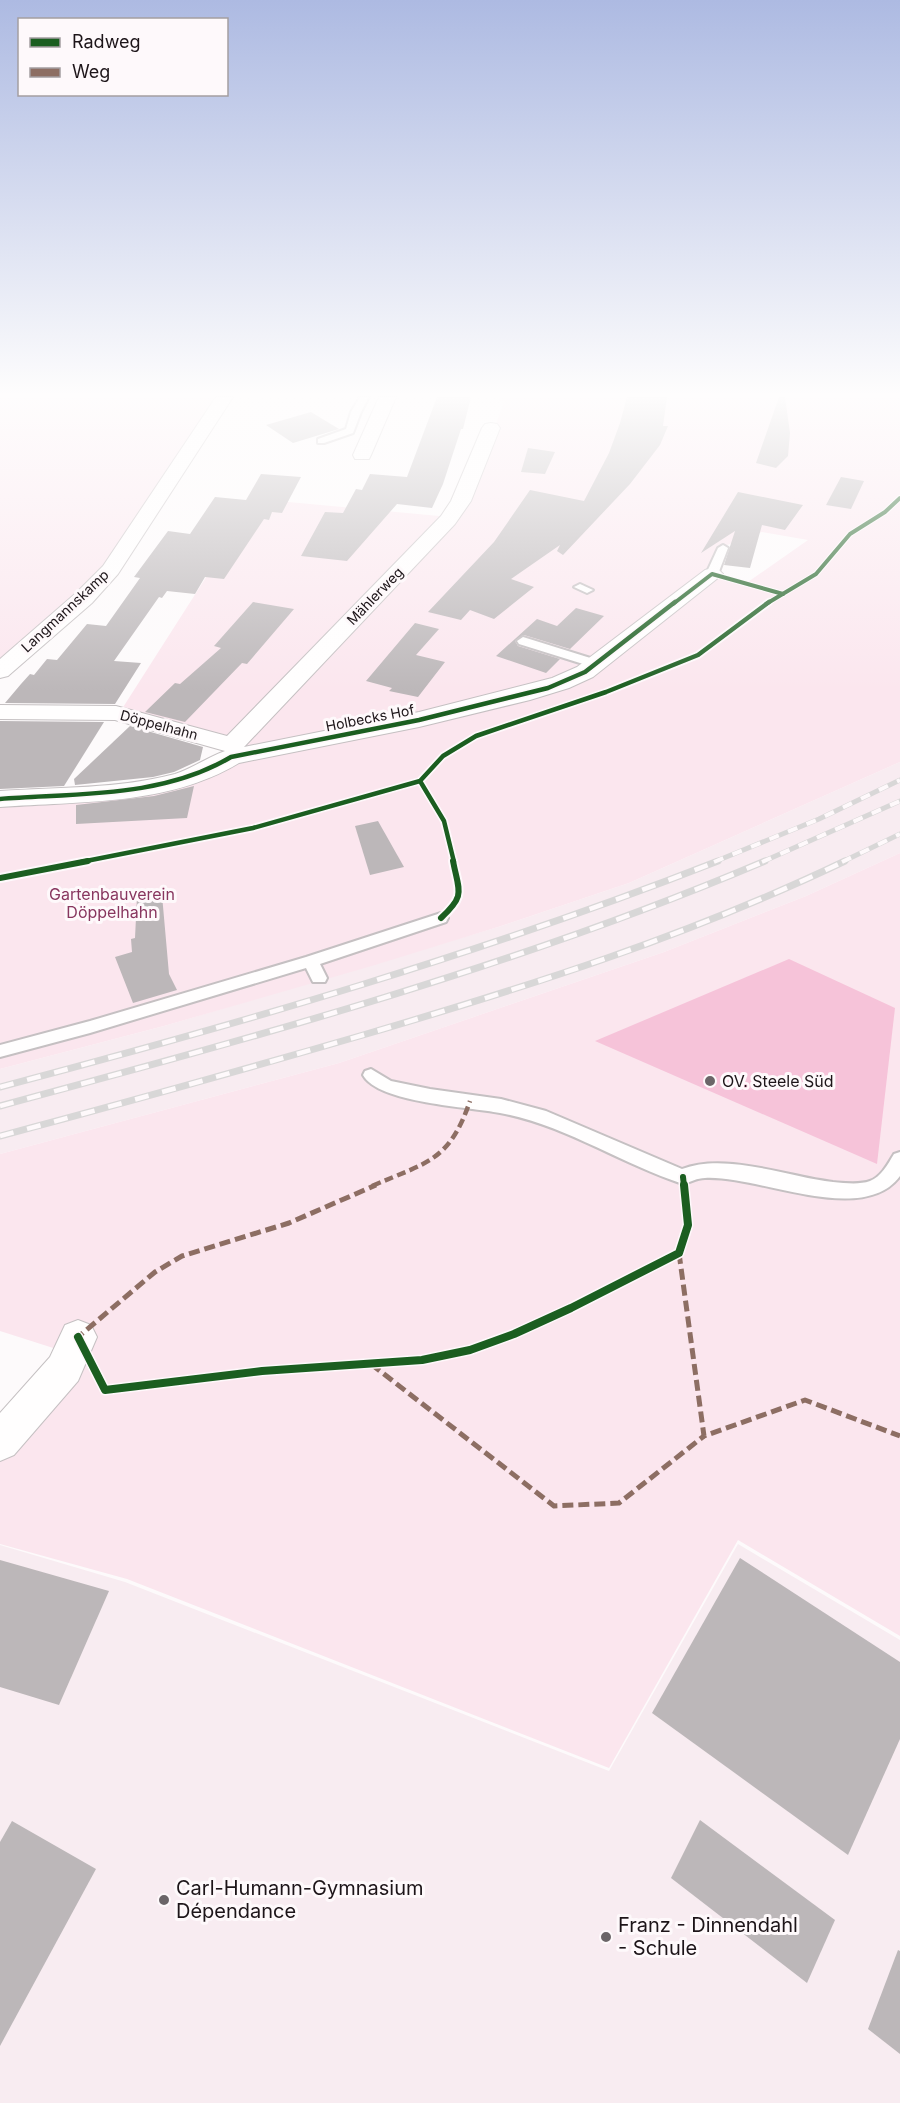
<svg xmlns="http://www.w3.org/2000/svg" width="900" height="2103" font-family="Inter,sans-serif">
<rect width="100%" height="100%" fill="#fdfafb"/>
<!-- built -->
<g fill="#f8ecf1">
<polygon points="900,762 900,853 806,896 664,952 339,1063 0,1154 0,1069 164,1026 498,927 629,883"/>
<polygon points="738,1544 900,1640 900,2103 0,2103 0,1545 125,1582 609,1771"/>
</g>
<!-- green -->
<g fill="#fbe6ee" fill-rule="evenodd">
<polygon points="0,397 224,397 111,571 0,668"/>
<path d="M500,397H900V762L629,883L498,927L375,965L164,1026L0,1069V799L136,789L217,769L232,745L120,712L256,499L450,517L495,427L504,401L499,400ZM762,532L808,540L745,584L712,575L722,547Z"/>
<polygon points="900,853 900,1636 738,1540 609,1768 127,1579 0,1544 0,1435 72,1354 0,1331 0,1154 339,1063 664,952 806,896"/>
</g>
<!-- water -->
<polygon fill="#f6c3d9" points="789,959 895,1008 877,1164 595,1041"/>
<!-- building -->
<g fill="#bcb7b9">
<polygon points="437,397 471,397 463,429 461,429 443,484 432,508 397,504 347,561 301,556 325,512 343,513 356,489 362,490 370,474 407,477"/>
<polygon points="627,397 667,397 663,426 668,426 660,445 630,484 563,555 557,551 560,545 511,579 534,587 494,619 470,610 461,620 428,612 494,542 530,490 584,501 609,453 620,423"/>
<polygon points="779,397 785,397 790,433 788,456 776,468 756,463"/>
<polygon points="311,412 339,429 293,443 266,425"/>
<polygon points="528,448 555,452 545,474 521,472"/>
<polygon points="261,474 301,477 282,513 272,512 269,520 264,519 224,579 205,577 195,594 167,591 162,598 159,597 114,661 141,663 115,704 5,703 21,684 30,674 34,675 47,659 57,660 87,624 106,626 140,578 134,577 168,531 190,534 215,497 246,500"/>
<polygon points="841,477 864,481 851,509 826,505"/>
<polygon points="738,492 803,505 785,530 762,525 750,568 724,565 735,531 701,553"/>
<polygon points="253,602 294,609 247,664 242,663 185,722 145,712 175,683 180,684 221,648 214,646"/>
<polygon points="576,608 604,616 570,649 524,635 515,641 518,646 560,659 546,673 496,656 537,619 557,626"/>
<polygon points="415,623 439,629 416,655 445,662 418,697 389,691 392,688 366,681"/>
<polygon points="0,721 104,722 64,786 0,789"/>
<polygon points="130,726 203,747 200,760 174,772 153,777 75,785 74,779"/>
<polygon points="194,786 187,818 76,824 76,805 154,796"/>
<polygon points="378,821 404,867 370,875 355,826"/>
<polygon points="162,895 169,974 177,990 133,1003 115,957 132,952 131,939 135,938 137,897"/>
<polygon points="740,1558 900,1662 900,1739 848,1855 652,1713"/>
<polygon points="0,1560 109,1591 59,1705 0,1687"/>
<polygon points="700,1820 835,1920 807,1983 671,1878"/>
<polygon points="12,1821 96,1869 0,2046 0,1842"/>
<polygon points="898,1950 900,1951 900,2054 868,2029"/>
</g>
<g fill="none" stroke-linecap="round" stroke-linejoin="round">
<!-- lane casing -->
<g stroke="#c5c0c2" stroke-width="4">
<g id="lane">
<polygon points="360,397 369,397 361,412 353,433 324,443 318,443 318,439 346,429 351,412"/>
<polygon points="723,545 728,548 718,574 716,576 708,576 706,574 718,548"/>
<polygon points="580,584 593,590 587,593 574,587"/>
<polygon points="523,637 600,661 602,664 596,668 519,644 517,641"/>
<polygon points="441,913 448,918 446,922 320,964 327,978 325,982 313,982 306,968 90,1033 0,1057 0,1045 90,1021 306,957"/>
<path d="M371,1069L391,1081L430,1089L501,1099L546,1111L682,1169C726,1152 788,1177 833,1182C845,1183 859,1185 870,1181C881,1177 888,1164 894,1154L900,1152V1176C863,1227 758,1175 705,1178C697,1178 691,1182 683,1184C621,1164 565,1125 500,1113C470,1107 378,1103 363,1075L365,1071Z"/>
</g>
</g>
<!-- street casing -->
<g stroke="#c5c0c2" stroke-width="2">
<g id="street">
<polygon points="216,397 233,397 118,574 92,603 8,676 0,678 0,659 76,593 103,566"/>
<polygon points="379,397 396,397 371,455 369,459 355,459 353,455"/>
<path d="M491,423L497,424L500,428L471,501L455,524L244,747L419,712L552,678L577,667L705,570L712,568L719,570L723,574L593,677L569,688L530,700L419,727L239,763C168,806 80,801 0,807V791C58,787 119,789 175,774C193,768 208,757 225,751L115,720L0,719V705L116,706L227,736L441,516L451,501L482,428L485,424Z"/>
<polygon points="78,1320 91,1325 97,1337 78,1381 14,1455 0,1461 0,1413 50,1357 65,1325"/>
</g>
</g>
<!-- lane -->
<use href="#lane" fill="#fffefe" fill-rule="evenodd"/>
<!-- street -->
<use href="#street" fill="#fffefe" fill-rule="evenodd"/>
<!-- rail-far1 casing -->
<g stroke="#d8d7d7" stroke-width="5">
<g id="rail-far1">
<polyline points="714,862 819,819 900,780"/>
<polyline points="762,862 900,801"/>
<polyline points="842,862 900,834"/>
</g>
</g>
<!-- rail casing -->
<g stroke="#d8d7d7" stroke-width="7">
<g id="rail">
<path d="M0,1087C243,1023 484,953 718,861"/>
<path d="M0,1106C259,1036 518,966 765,861"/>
<path d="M0,1136C121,1104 242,1070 363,1035C527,987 691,935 845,861"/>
</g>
</g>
<!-- rail-far1 -->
<use href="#rail-far1" stroke="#fef9fb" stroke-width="4" stroke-dasharray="10" stroke-linecap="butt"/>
<!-- rail -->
<use href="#rail" stroke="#fef9fb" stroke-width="4.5" stroke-dasharray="14" stroke-linecap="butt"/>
<!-- quiet-far1 -->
<path stroke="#8d6e63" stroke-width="4.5" stroke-dasharray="9 4.5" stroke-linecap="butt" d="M372,1186C427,1162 449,1162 470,1101"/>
<!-- quiet -->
<g stroke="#8d6e63" stroke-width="5" stroke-dasharray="11 5" stroke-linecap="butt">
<polyline points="679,1253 704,1436 805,1400 900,1436"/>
<polyline points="80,1341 78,1337 155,1272 182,1256 289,1223 376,1185"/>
<polyline points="371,1364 554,1506 619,1503 704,1436"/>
</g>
<!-- cycleway-far3 casing -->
<g stroke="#fef9fb" stroke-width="6">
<g id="cycleway-far3">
<polyline points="673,604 712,574 783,594"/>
<polyline points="766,604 816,574 850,534 885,512 900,498"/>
</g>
</g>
<!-- cycleway-far2 casing -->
<g stroke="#fef9fb" stroke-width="8">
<g id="cycleway-far2">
<polyline points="420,781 444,821 454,862"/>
<path d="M0,799C78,793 162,798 231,757L419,720L548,688L585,672L675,602"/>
<polyline points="81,862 253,828 420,781 443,756 476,736 606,692 698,655 769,602"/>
</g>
</g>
<!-- cycleway-far1 casing -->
<g stroke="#fef9fb" stroke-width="10">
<g id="cycleway-far1">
<polyline points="0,878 88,861"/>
<path d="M441,918C466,895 459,892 453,861"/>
<polyline points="683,1177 684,1186"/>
</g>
</g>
<!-- cycleway casing -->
<g stroke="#fef9fb" stroke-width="11">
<polyline id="cycleway" points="78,1337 105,1390 262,1371 422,1360 470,1350 514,1334 571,1308 679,1253 688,1225 684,1185"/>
</g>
<!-- cycleway-far3 -->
<use href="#cycleway-far3" stroke="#1b5e20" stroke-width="4"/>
<!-- cycleway-far2 -->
<use href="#cycleway-far2" stroke="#1b5e20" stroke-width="4.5"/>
<!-- cycleway-far1 -->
<use href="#cycleway-far1" stroke="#1b5e20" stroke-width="6"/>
<!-- cycleway -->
<use href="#cycleway" stroke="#1b5e20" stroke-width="8"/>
</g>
<!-- sky -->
<linearGradient id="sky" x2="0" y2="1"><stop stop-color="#adbae2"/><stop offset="0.57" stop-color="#fefdfd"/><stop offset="1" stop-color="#fefdfd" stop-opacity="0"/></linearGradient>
<rect width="900" height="692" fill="url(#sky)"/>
<!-- markers -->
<g fill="#6b6568" stroke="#fef9fb" stroke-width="2">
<circle cx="710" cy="1081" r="6"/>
<circle cx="164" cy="1900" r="6"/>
<circle cx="606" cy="1937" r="6"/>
</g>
<g text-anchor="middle" stroke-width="6" stroke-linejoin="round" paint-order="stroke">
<!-- far-street labels -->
<g font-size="14" fill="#1d1519" stroke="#fef9fb">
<text transform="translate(375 596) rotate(-46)" y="5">Mählerweg</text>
<text transform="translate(65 611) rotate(-43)" y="5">Langmannskamp</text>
<text transform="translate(370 718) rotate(-11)" y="5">Holbecks Hof</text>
<text transform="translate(159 725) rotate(15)" y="5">Döppelhahn</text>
</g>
<!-- park labels -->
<g font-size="16" fill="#88365f" stroke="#fef9fb">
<text x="112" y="900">Gartenbauverein<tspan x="112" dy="18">Döppelhahn</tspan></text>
</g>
<!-- poi labels -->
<g font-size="16" fill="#1d1519" stroke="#fef9fb" text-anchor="start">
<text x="722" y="1087">OV. Steele Süd</text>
</g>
<!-- near-poi labels -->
<g font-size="20" fill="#1d1519" stroke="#fef9fb" text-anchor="start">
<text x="176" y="1895">Carl-Humann-Gymnasium<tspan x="176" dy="23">Dépendance</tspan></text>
<text x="618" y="1932">Franz - Dinnendahl<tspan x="618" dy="23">- Schule</tspan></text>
</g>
</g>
<!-- legend -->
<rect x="18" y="18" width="210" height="78" fill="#fef9fb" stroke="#a49ea1" stroke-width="1.5"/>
<rect x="30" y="38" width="30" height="9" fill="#1b5e20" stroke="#a49ea1" stroke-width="1.5"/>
<text x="72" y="48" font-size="18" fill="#1d1519">Radweg</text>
<rect x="30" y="68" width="30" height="9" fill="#8d6e63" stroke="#a49ea1" stroke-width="1.5"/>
<text x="72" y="78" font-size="18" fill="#1d1519">Weg</text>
</svg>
